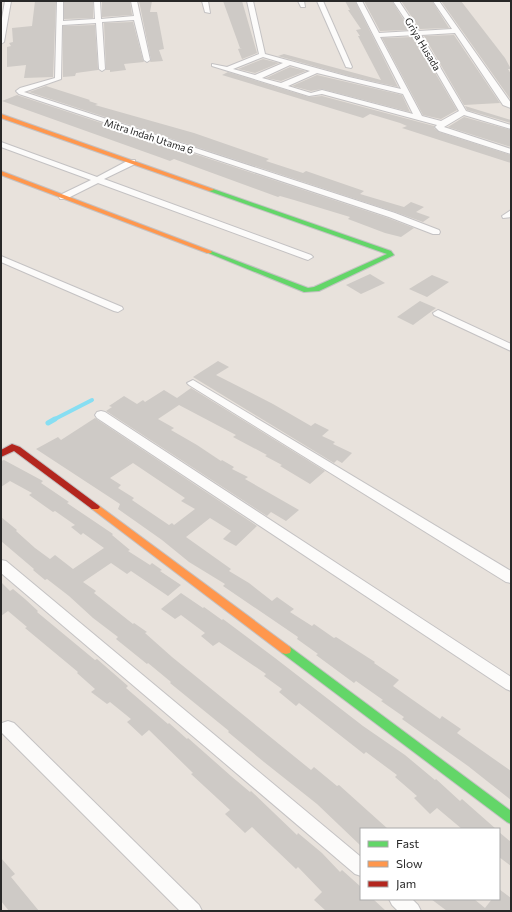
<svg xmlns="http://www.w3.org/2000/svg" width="512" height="912" font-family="Commissioner,sans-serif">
<rect width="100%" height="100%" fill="#e8e2dc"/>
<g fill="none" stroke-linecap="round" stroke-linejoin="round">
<!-- stream-far1 -->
<polyline stroke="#87def2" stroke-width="4" points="53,420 92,400"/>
<!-- stream -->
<polyline stroke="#87def2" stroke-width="5" points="48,423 55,419"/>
</g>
<!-- building -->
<g fill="#cecac6" fill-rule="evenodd">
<polygon points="35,1 56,1 53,77 24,78 26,65 7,67 7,47 11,46 9,43 13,42 12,28 32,26"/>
<polygon points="64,1 93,1 93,18 64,19"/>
<polygon points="102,1 130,1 132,15 102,17"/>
<polygon points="139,1 152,1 150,12 157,12 164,49 159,50 163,61 150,62 151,60"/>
<polygon points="223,1 242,1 257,53 242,59 238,49 242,48 240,48"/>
<polygon points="345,1 355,1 398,87 349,76 278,56 284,54 381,80 358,36 360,36 356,30 361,29 348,10 350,10"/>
<polygon points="364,1 392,1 410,30 380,31"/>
<polygon points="401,1 432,1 449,28 420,29"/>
<polygon points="441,1 461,1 505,58 511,69 508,69 511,74 511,100"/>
<polygon points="133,22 143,60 144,62 124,64 126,70 110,72 110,70 106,70 104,23"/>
<polygon points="95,25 98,70 76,73 75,76 63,77 63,26"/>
<polygon points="454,35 500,103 464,105 424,36"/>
<polygon points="414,37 457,110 441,119 423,115 382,38"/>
<polygon points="263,59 279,63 255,73 238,69"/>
<polygon points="290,67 306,71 281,81 266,78"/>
<polygon points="228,72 309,97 322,96 434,126 434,128 439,132 511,155 511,163 402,128 407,126 400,123 370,114 363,118 222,75"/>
<polygon points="317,75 402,95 410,112 322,89 311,91 292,86"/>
<polygon points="46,86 90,100 89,101 98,104 95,105 194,133 269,159 266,161 303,173 306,171 364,191 360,194 404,207 411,202 424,207 416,212 430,217 423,222 395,212 29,92"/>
<polygon points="17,95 388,218 414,228 401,237 385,233 348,219 350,217 294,200 280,196 278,197 174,159 170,161 159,157 2,101"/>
<polygon points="465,106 511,120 511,123 467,110"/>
<polygon points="464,117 511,130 511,147 448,127"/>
<polygon points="370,274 385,283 361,294 346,285"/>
<polygon points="432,275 449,282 427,297 409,289"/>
<polygon points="420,301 436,308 413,325 397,317"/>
<polygon points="218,361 229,367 216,375 273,404 311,426 315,423 329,430 322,436 335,442 333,444 352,453 342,463 337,460 334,463 193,377"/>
<polygon points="191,388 325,471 310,484 280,466 282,465 265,456 267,455 233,437 236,435 179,405 158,419 174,428 171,430 197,445 221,461 222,460 234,467 232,469 248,477 245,479 299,510 286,521 271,512 267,516 106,411 112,407 109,406 124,396 137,404 143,400 145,402 164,390 177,398"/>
<path d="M95,418L257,526L236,546L223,539L231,531L210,518L186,537L231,569L229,571L249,583L272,601L277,597L294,609L290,612L312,626L314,624L334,638L336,637L375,662L374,663L399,680L393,686L440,719L442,716L461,729L457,733L511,771V800L468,766L402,719L404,717L381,701L383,700L356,681L354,683L316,655L318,654L297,639L298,637L223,586L225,584L189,562L162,540L118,509L120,504L36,449L58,437L61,440ZM133,463L185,498L181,501L195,509L174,525L172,523L169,525L132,500L134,498L118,488L121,485L110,478Z"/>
<polygon points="4,460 43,481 41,483 69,502 67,503 113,534 112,535 130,550 128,551 150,565 152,563 162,570 160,571 181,585 168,596 131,571 127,574 111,563 83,582 96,591 94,593 133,624 134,623 147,632 145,633 172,657 311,770 314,767 337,786 339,785 388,829 361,829 361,846 317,804 264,762 228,732 229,731 170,683 171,682 148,663 147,664 116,639 118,637 93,618 69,596 47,579 45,580 33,570 34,569 1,541 1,517 17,530 16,531 35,548 50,559 55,555 73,569 104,548 83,533 81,535 71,527 75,525 55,511 53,512 29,495 32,493 10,481 1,487 1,461"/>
<polygon points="1,582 10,591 13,589 25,599 38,611 37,612 95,660 97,659 128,686 126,688 168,724 169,723 187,739 188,738 231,776 250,792 251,791 297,835 298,833 322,853 340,872 342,870 361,887 361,899 373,899 386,911 326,911 314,900 322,892 298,867 296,869 252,827 245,833 225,814 230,810 191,774 193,773 149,730 142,736 127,722 131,719 110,702 107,704 91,692 95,689 77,673 78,672 25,628 27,627 8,611 1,616"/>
<polygon points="181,593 203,608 204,607 222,620 223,619 275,658 363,726 405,755 435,780 436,779 460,801 462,799 496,829 462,829 437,808 430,814 414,798 417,796 395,777 397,775 366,752 364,754 299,703 296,706 279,692 282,689 264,676 266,674 219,642 213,646 201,636 205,633 181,615 175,619 161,609"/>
<polygon points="499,832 511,842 511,866 499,857"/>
<polygon points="1,858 15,874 11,877 39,911 9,911 1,901"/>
<polygon points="499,889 511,898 511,911 447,911 431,899 474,899 485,908 492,899 499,899"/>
</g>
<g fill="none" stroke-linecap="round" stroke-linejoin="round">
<!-- street casing -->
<g stroke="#c4c2c3" stroke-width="2">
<g id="street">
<polygon points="5,1 11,1 4,42 1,44 1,24"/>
<polygon points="57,1 63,1 63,21 95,19 94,1 100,1 101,19 134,16 131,1 137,1 150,60 147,62 144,60 134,20 102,22 105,69 102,71 99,69 96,23 62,25 61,79 24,92 395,213 439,230 440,232 439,234 433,234 389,217 19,94 16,91 20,88 55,78"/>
<polygon points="202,1 208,1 210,13 205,12"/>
<path d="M247,1H253L265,54L349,77L401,89L356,1H362L379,33L413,31L393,1H399L419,31L452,29L433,1H439L511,103V108L503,105L455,33L421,35L466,111L511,125V129L464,115L444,127L511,149V154L439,131L435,127L437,125L322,94L309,96L212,66V64L227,67L259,54ZM415,35L459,111L441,121L422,116L380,37ZM263,57L283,63L255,75L233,69ZM290,65L310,71L281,83L262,78ZM317,73L403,94L413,114L322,90L311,93L288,86Z"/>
<polygon points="298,1 304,1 305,7 301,7"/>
<polygon points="317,1 323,1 352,67 351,68 346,67"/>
<polygon points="1,142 97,177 129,160 135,160 135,164 104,179 311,255 313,257 308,260 305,259 98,183 66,199 60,199 59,197 60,195 91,180 1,147"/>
<polygon points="511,210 511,217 503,218 502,216"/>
<polygon points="1,256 122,307 123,309 118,312 114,311 1,262"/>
<polygon points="438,310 511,344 511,351 434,315 433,313"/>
<polygon points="193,380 511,571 511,583 506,582 189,385 187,383"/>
<polygon points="101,411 105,412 511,677 511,691 506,689 97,418 95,415 97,412"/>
<polygon points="1,560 6,561 361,857 361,876 355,874 1,573"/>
<polygon points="8,721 14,723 199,905 202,911 180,911 2,733 1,726 2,723"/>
<polygon points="389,899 412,899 418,905 421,911 398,911 392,905"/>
</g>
</g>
<!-- fast casing -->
<g stroke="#c4c2c3" stroke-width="2">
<g id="fast">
<polygon points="209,189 213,189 391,251 394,255 319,291 304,292 206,252 207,251 211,251 308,288 314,287 387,254 209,191"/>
<polygon points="286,646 290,647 511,811 511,824 507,822 282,653 281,650 282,647"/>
</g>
</g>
<!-- slow casing -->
<g stroke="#c4c2c3" stroke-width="2">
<g id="slow">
<polygon points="1,114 213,189 214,190 209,191 1,118"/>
<polygon points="1,171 211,251 212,252 211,253 207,253 1,175"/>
<polygon points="95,504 98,505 290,647 291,650 290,653 286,654 282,653 92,509 90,507"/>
</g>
</g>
<!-- jam casing -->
<g stroke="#c4c2c3" stroke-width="2">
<polygon id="jam" points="12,444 20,447 98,505 100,507 98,509 92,509 14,451 1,457 1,450"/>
</g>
<!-- street -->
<use href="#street" fill="#fcfbfa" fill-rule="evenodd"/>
<!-- fast -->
<use href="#fast" fill="#63d668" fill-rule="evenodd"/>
<!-- slow -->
<use href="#slow" fill="#ff974d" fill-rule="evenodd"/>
<!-- jam -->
<use href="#jam" fill="#b3261e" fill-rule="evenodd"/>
</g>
<g text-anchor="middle" stroke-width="4" stroke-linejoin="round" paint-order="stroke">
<!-- far-street labels -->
<g font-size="10" fill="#282828" stroke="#fff">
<text transform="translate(423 44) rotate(59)" y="4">Griya Husada</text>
<text transform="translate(149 136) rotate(18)" y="4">Mitra Indah Utama 6</text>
</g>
</g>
<!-- border -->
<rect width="512" height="912" fill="none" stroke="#282828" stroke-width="4"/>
<!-- legend -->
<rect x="360" y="828" width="140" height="72" fill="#ffffff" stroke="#a9a9a9"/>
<rect x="368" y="841" width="20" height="6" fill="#63d668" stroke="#a9a9a9"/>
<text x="396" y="848" font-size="12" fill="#282828">Fast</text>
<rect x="368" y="861" width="20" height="6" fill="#ff974d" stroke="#a9a9a9"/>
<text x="396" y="868" font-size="12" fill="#282828">Slow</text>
<rect x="368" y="881" width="20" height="6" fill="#b3261e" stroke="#a9a9a9"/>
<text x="396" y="888" font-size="12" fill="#282828">Jam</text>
</svg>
